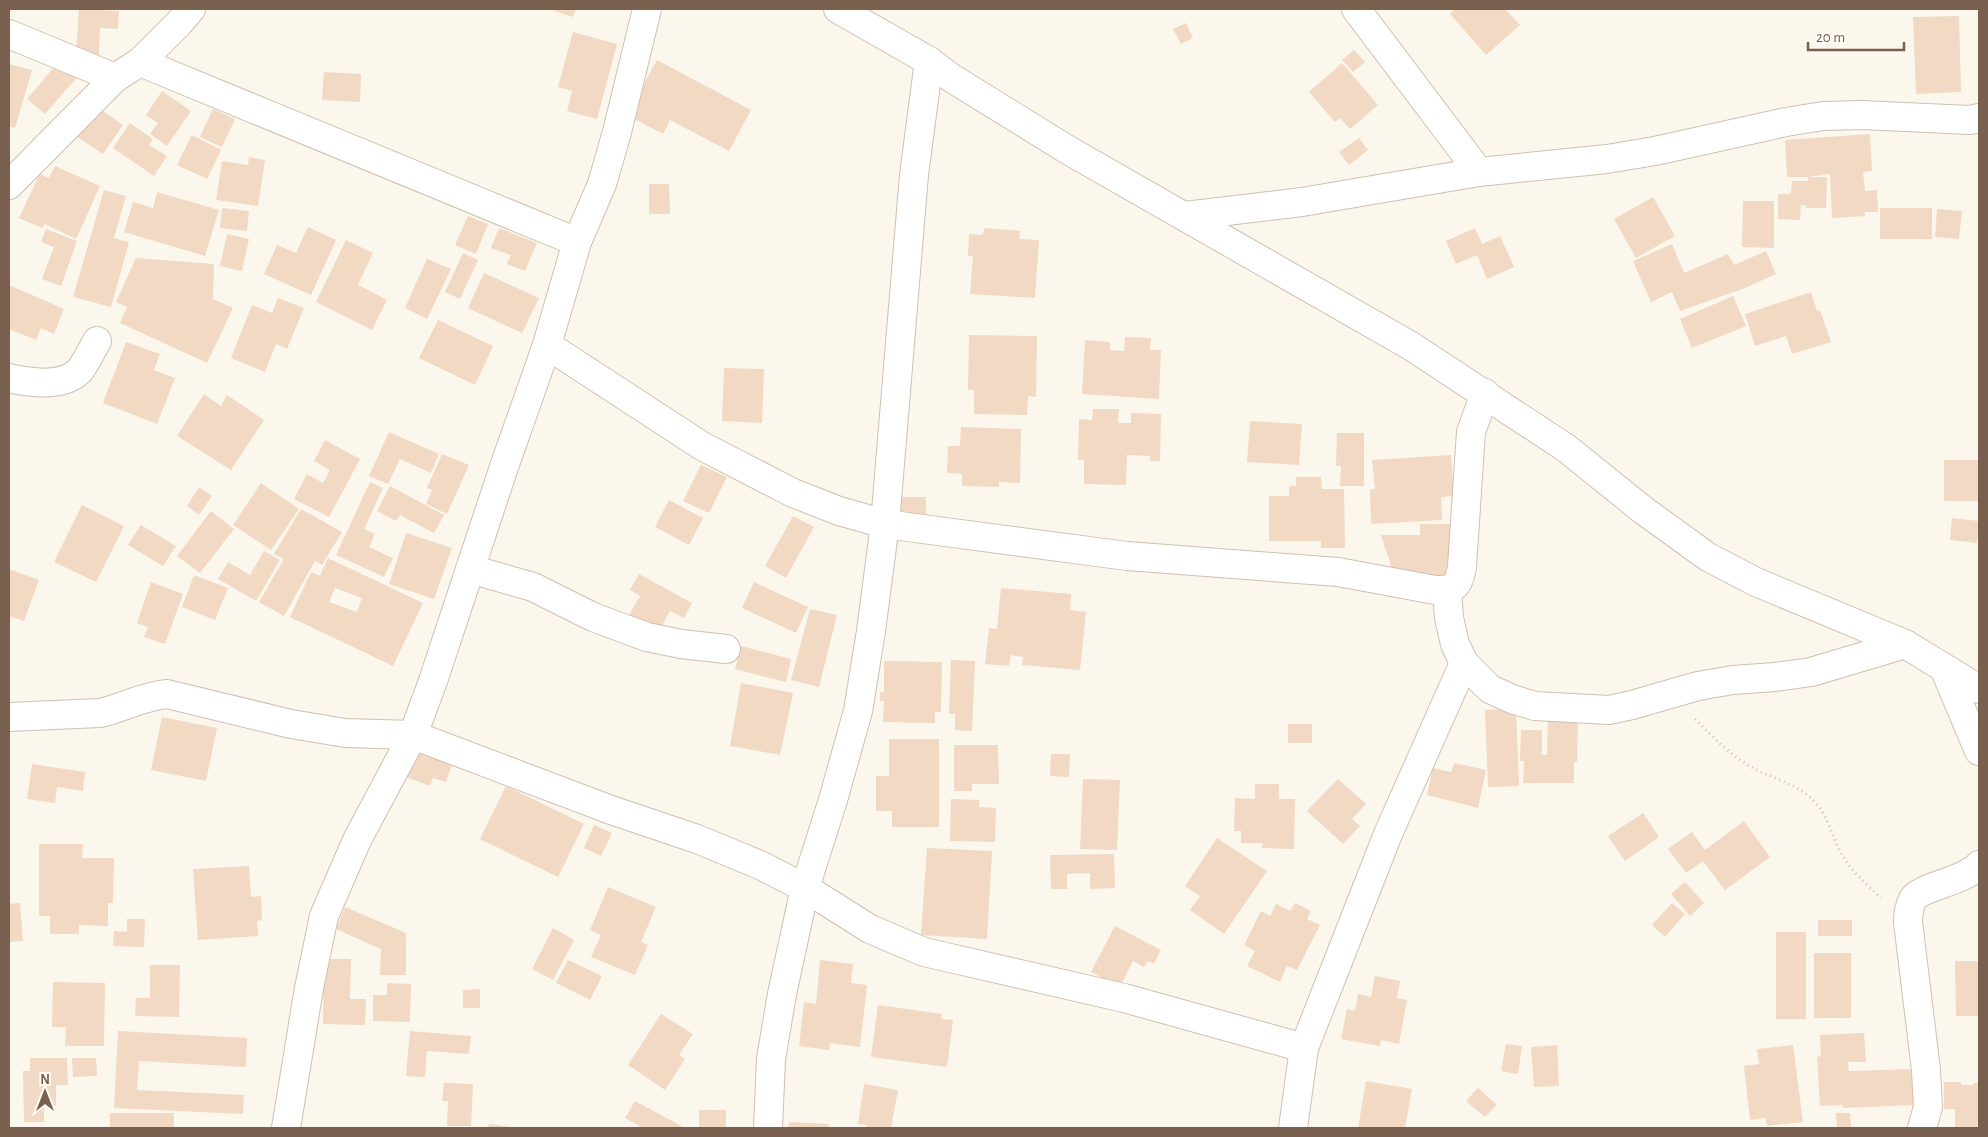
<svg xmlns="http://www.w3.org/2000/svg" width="1988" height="1137" font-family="'Alegreya Sans',sans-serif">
<rect width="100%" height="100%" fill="#fcf7ec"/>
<!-- building -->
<g fill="#f1d9c4" fill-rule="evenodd">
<polygon points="79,9 119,11 118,29 100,28 99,55 76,53"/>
<polygon points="548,9 576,9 573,17"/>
<polygon points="1455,9 1505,9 1520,25 1486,55 1450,14"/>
<polygon points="1959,16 1961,92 1916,94 1913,17"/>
<polygon points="1186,23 1193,38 1181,44 1173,29"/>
<polygon points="573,32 617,44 597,119 567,111 572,91 558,87"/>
<polygon points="1354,50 1365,62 1353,72 1342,60"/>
<polygon points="61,59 79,75 45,114 27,99"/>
<polygon points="657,60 751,110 729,151 670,120 663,134 627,115"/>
<polygon points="1342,63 1378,105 1350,129 1340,118 1335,122 1309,92"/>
<polygon points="9,64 32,70 15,128 9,126"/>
<polygon points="324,72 361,74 360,102 322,100"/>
<polygon points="162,91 191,111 167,146 150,134 158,123 146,115"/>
<polygon points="97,107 123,125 103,154 77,137"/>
<polygon points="213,109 235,119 222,147 200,137"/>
<polygon points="130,123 153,139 149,145 167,156 154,176 113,148"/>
<polygon points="1870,134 1872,171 1863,172 1865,191 1877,190 1878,212 1865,212 1865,216 1832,218 1830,174 1808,177 1827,177 1826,208 1806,208 1807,206 1801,205 1800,220 1778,219 1778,194 1791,194 1792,181 1808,181 1808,177 1787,177 1785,140"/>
<polygon points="192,135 221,150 207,179 177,165"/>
<polygon points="1359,138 1368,150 1349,165 1339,152"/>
<polygon points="249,157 265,160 258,206 216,200 222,161 248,165"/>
<polygon points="55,166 100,186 76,239 45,224 42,228 19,218 40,174 49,178"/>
<polygon points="649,184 669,184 670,214 649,214"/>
<polygon points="104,190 126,196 114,238 129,242 111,307 73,297"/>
<polygon points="157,192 219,210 205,256 124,232 133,202 153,208"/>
<polygon points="1653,197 1675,236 1636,258 1614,219"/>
<polygon points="1743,201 1774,201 1774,248 1742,247"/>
<polygon points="222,208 249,211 247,231 220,228"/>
<rect x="1880" y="208" width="52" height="31"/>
<polygon points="1937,209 1962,211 1959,239 1935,237"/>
<polygon points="468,216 488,224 476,254 455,245"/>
<polygon points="308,227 336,240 311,295 264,274 277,245 296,253"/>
<polygon points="499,228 537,243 525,271 507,264 511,255 491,248"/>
<polygon points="984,228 1020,231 1019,239 1039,240 1035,298 970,294 973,256 968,256 969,234 983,235"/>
<polygon points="1475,228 1482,244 1500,236 1514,267 1487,279 1477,255 1456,264 1446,241"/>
<polygon points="46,229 77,241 61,286 42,279 54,247 41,242"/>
<polygon points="227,234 249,239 242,271 220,266"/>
<polygon points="346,240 373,253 358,285 387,300 372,330 316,302"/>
<polygon points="1672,244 1684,273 1728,254 1734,265 1766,251 1776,274 1745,288 1680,311 1672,292 1651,302 1633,261"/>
<polygon points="463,253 478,260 460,299 445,292"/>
<polygon points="136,258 214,264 213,299 233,308 207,363 120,323 127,307 116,302"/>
<polygon points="427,259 451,269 427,319 405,308"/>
<polygon points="484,273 539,298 522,333 468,308"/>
<polygon points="9,285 64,309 54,334 41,328 36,340 9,329"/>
<polygon points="1811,292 1817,311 1820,310 1831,342 1792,354 1786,336 1755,346 1745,314"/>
<polygon points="1733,296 1746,326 1692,348 1680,319"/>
<polygon points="278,298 304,308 287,349 276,344 265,372 231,358 252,305 272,313"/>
<polygon points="438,320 493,346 475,385 419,358"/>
<polygon points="969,335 1037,336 1036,397 1028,396 1027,415 974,414 974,390 968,390"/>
<polygon points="1125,337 1151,338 1150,350 1161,350 1159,399 1082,394 1085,340 1110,342 1110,350 1124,351"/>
<polygon points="126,342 160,354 154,370 175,378 157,424 103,403"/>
<polygon points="724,368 764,369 762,423 722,421"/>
<polygon points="204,394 221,406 227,395 264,420 231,470 177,436"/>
<polygon points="1093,409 1119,409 1118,423 1131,423 1131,413 1161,414 1160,461 1150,461 1150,456 1127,455 1126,485 1084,484 1084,460 1078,460 1079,419 1092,420"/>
<polygon points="1250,421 1302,424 1299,465 1247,462"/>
<polygon points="961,427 1021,429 1020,483 999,482 999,487 962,486 962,474 947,473 948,446 960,446"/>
<polygon points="389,432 439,454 431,473 400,459 388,484 369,476"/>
<polygon points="1337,433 1364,433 1364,486 1340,486 1341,466 1336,466"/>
<polygon points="325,440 360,459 329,517 294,499 307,474 323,483 330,470 314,461"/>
<polygon points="442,454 469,465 447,514 426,504 432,490 427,488"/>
<polygon points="1451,455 1454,496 1441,497 1442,520 1371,524 1370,489 1375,489 1372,460"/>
<rect x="1944" y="460" width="35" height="41"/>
<polygon points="701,465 727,477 709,513 683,501"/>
<polygon points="1296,477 1321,477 1322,489 1344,489 1345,548 1321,548 1321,541 1269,541 1269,496 1289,496 1289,486 1296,486"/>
<polygon points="370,482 383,488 364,529 375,534 369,547 393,558 384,577 336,555"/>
<polygon points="261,483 299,509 271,550 233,525"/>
<polygon points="390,486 444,515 434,533 400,515 396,521 377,511"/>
<polygon points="199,487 212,496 199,515 187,506"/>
<rect x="896" y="497" width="30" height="19"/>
<polygon points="669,500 703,518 689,545 655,527"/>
<polygon points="82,505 124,526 96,582 54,562"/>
<polygon points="301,509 342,532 322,565 315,561 284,616 259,602 284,559 274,554"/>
<polygon points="211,511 234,529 200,573 177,556"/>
<polygon points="793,516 814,527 786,578 765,566"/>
<polygon points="1952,518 1979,521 1977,543 1950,540"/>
<polygon points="1420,524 1450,524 1451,581 1393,572 1381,535 1420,535"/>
<polygon points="141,525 176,546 163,566 128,545"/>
<polygon points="406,533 452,548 434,599 389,584"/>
<polygon points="264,551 280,560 256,601 218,579 228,562 250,575"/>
<path d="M328,558L423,603L393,666L290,617L311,572L320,576ZM335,588L362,598L357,612L329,602Z"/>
<polygon points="9,569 39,580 24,621 9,616"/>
<polygon points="639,574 692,603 684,618 670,611 659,631 629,615 640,596 630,590"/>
<polygon points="194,575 228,588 215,620 182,607"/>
<polygon points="151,582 183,594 165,644 144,637 148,627 137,623"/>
<polygon points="754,582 808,607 796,633 742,608"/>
<polygon points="1001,588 1071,594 1070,610 1086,612 1080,670 1022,665 1023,657 1011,655 1009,666 985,664 989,628 997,629"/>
<polygon points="810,609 837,615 819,687 791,680"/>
<polygon points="741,646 791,659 786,682 735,669"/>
<polygon points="951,660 975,661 972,731 955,730 955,714 949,714"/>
<polygon points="884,661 942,662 941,712 935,712 935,723 883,722 884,701 880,701 880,692 884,692"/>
<polygon points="741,683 793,693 780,755 730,746"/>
<polygon points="1516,709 1519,786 1488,787 1485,710"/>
<polygon points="1548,716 1578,717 1577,762 1574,762 1574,783 1523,783 1524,761 1520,761 1521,730 1542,730 1542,755 1547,755"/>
<polygon points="162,717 217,728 206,781 151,770"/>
<rect x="1288" y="724" width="24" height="19"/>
<polygon points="889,739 939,739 939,827 892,827 892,811 876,811 876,776 889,776"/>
<polygon points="954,745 998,745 999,784 972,784 972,791 954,791"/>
<polygon points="415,752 452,765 446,782 433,778 430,786 406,777"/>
<polygon points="1051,754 1070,754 1069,777 1050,776"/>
<polygon points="1454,763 1486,770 1478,808 1427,795 1433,768 1451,772"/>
<polygon points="32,764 85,772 83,791 57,787 55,803 27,799"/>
<polygon points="1083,779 1120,780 1117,850 1080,849"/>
<polygon points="1338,779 1366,804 1352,819 1360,826 1343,844 1307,811"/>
<polygon points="1255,784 1279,784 1279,799 1295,799 1294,849 1262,848 1263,843 1241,843 1241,831 1234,831 1235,798 1255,799"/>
<polygon points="506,786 584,824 558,877 480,839"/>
<polygon points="951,799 979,800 979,807 996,808 995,842 950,841"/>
<polygon points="1643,813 1659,837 1625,861 1608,836"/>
<polygon points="1744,821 1770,857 1725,890 1703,861 1686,873 1668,849 1692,832 1705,850"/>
<polygon points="594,825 612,833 601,856 584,848"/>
<polygon points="1217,838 1267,871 1224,934 1190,910 1200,896 1185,886"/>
<polygon points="39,844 83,844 82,858 114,858 113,903 108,903 108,926 79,925 79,934 50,934 50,916 39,916"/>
<polygon points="927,848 992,851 987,939 921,935"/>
<polygon points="1114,854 1115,888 1090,889 1090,873 1067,874 1067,889 1051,889 1050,855"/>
<polygon points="249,866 251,897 261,896 262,920 257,921 258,936 198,940 193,869"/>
<polygon points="1685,882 1704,903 1690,916 1671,894"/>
<polygon points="608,887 656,907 641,942 648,945 635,975 591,957 601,935 590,930"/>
<polygon points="20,903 23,941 9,942 9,904"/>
<polygon points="1295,903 1311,911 1307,919 1320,925 1297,970 1287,966 1280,982 1247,966 1255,951 1244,945 1261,911 1270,916 1276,904 1290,911"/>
<polygon points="1672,903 1685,914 1665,937 1652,925"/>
<polygon points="345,907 406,933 406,975 380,975 381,949 336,929"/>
<polygon points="127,919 145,919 144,947 113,946 114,931 127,932"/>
<rect x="1818" y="920" width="34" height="16"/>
<polygon points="1115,926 1161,950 1154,964 1148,961 1144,967 1133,961 1120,987 1091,972"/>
<polygon points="553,928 574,940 553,980 532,969"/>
<rect x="1776" y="932" width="30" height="87"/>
<rect x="1814" y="953" width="37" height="65"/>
<polygon points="324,959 351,959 350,999 366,999 365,1025 323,1024"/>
<polygon points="568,960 602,976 590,1000 556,983"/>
<polygon points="820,960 853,964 851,983 867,985 860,1047 830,1043 829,1050 799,1046 804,1002 816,1004"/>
<polygon points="1955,961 1979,961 1979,1016 1956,1016"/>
<polygon points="150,965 180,965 179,1017 135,1016 136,998 150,998"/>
<polygon points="1375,976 1400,981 1397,998 1407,1000 1399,1044 1381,1040 1380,1046 1341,1039 1347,1009 1355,1011 1358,994 1371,997"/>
<polygon points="53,982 105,983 104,1046 65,1046 66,1027 52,1027"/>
<polygon points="387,983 411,984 410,1022 373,1021 373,995 387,995"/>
<polygon points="480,989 480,1008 463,1008 463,990"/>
<polygon points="878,1005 942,1014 941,1019 953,1020 947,1067 871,1057"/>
<polygon points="661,1014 693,1034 679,1055 685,1059 665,1090 628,1065"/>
<polygon points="118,1031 247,1038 246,1067 139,1061 137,1090 244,1095 243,1114 114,1108"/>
<polygon points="410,1031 471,1036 469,1054 427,1051 425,1077 406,1076"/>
<polygon points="1864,1033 1866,1062 1848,1062 1849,1071 1914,1069 1915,1105 1843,1108 1843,1105 1820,1106 1817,1057 1821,1056 1820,1035"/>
<polygon points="1506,1044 1522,1046 1518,1074 1501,1071"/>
<polygon points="1557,1045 1559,1086 1534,1087 1531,1047"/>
<polygon points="1793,1045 1803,1122 1767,1126 1766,1118 1750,1120 1744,1066 1759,1064 1757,1049"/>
<polygon points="30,1058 67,1058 68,1085 56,1085 56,1106 44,1106 44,1122 24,1122 23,1071 30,1071"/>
<polygon points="72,1058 96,1058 97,1076 73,1077"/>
<polygon points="1366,1081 1412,1089 1405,1128 1358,1128"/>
<polygon points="1944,1082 1961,1082 1961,1085 1973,1085 1973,1083 1979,1083 1979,1128 1955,1128 1955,1109 1944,1109"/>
<polygon points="444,1083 473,1084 471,1126 447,1126 448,1101 442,1101"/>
<polygon points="864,1084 898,1090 891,1128 867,1128 867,1125 858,1124"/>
<polygon points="1478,1088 1497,1105 1485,1117 1466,1101"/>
<polygon points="635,1101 685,1128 643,1128 625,1118"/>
<rect x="699" y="1110" width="27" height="18"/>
<rect x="110" y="1113" width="64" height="15"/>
<polygon points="1836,1113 1850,1113 1851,1128 1837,1128"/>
<polygon points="789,1122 829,1124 828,1128 788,1128"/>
<polygon points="489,1124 512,1127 512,1128 488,1128"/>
</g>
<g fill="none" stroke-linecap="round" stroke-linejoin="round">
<!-- street casing -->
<g stroke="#cfc0b1" stroke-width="30">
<g id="street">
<polyline points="838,9 929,61 950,77 1068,150 1411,346 1566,448 1643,510 1708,557 1756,582 1905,644 1979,689"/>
<polyline points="1356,9 1479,172"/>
<polyline points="9,34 115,78"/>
<polyline points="140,62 577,242"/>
<polyline points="9,185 115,78 140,62 179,23 191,9"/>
<polyline points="1185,216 1302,202 1479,172 1607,159 1655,151 1786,122 1823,116 1862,115 1970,120 1979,118"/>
<path d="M547,345L702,446L793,493L839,511L885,524L1127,556L1338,572L1435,590C1456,590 1458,586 1462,567L1471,432L1485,393"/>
<path d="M9,378C31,383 65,388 81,369C87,360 92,350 97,341"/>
<polyline points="470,569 533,587 593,617 647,637 681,644 726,649"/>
<polyline points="1447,590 1449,618 1455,644 1464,663 1490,689 1512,699 1535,706 1609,710 1632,705 1698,686 1733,680 1775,677 1811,672 1905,644"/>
<polyline points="1944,668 1979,751"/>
<path d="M9,717L100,713C123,708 143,696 167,694L291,724L345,733L413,735L611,810L697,839L760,865L805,888L870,929L924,952L1124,998L1304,1048"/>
<polyline points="286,1128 309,988 324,916 357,840 413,735 433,681 504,467 547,345 577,242 602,184 617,132 647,9"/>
<polyline points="768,1128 771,1059 782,994 805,888 833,800 858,711 871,631 885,524 914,175 929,61"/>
<polyline points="1293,1128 1304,1048 1388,834 1464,663"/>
<path d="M1922,1128L1928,1107L1926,1070L1908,922C1908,914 1909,907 1913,899C1921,886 1964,882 1979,865"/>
</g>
</g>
<!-- path -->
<path stroke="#d7bca7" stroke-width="3" stroke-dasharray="1 4" stroke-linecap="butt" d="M1695,719C1713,737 1731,756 1753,768C1773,779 1798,784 1814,801C1829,816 1832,838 1842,855C1852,872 1867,885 1881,898"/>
<!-- street -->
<use href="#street" stroke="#fff" stroke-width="28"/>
</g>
<!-- border -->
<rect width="1988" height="1137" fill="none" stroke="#785f4e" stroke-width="20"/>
<!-- north arrow -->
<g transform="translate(45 1092)" stroke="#fffbf3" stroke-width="4" paint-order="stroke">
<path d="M0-4L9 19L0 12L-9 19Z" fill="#785f4e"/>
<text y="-8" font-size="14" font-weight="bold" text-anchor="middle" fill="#785f4e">N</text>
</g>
<!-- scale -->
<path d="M1808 42v8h96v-8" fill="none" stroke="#785f4e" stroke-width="2.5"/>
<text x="1816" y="42" font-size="15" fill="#785f4e" stroke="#fffbf3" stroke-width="4" paint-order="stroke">20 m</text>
</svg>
